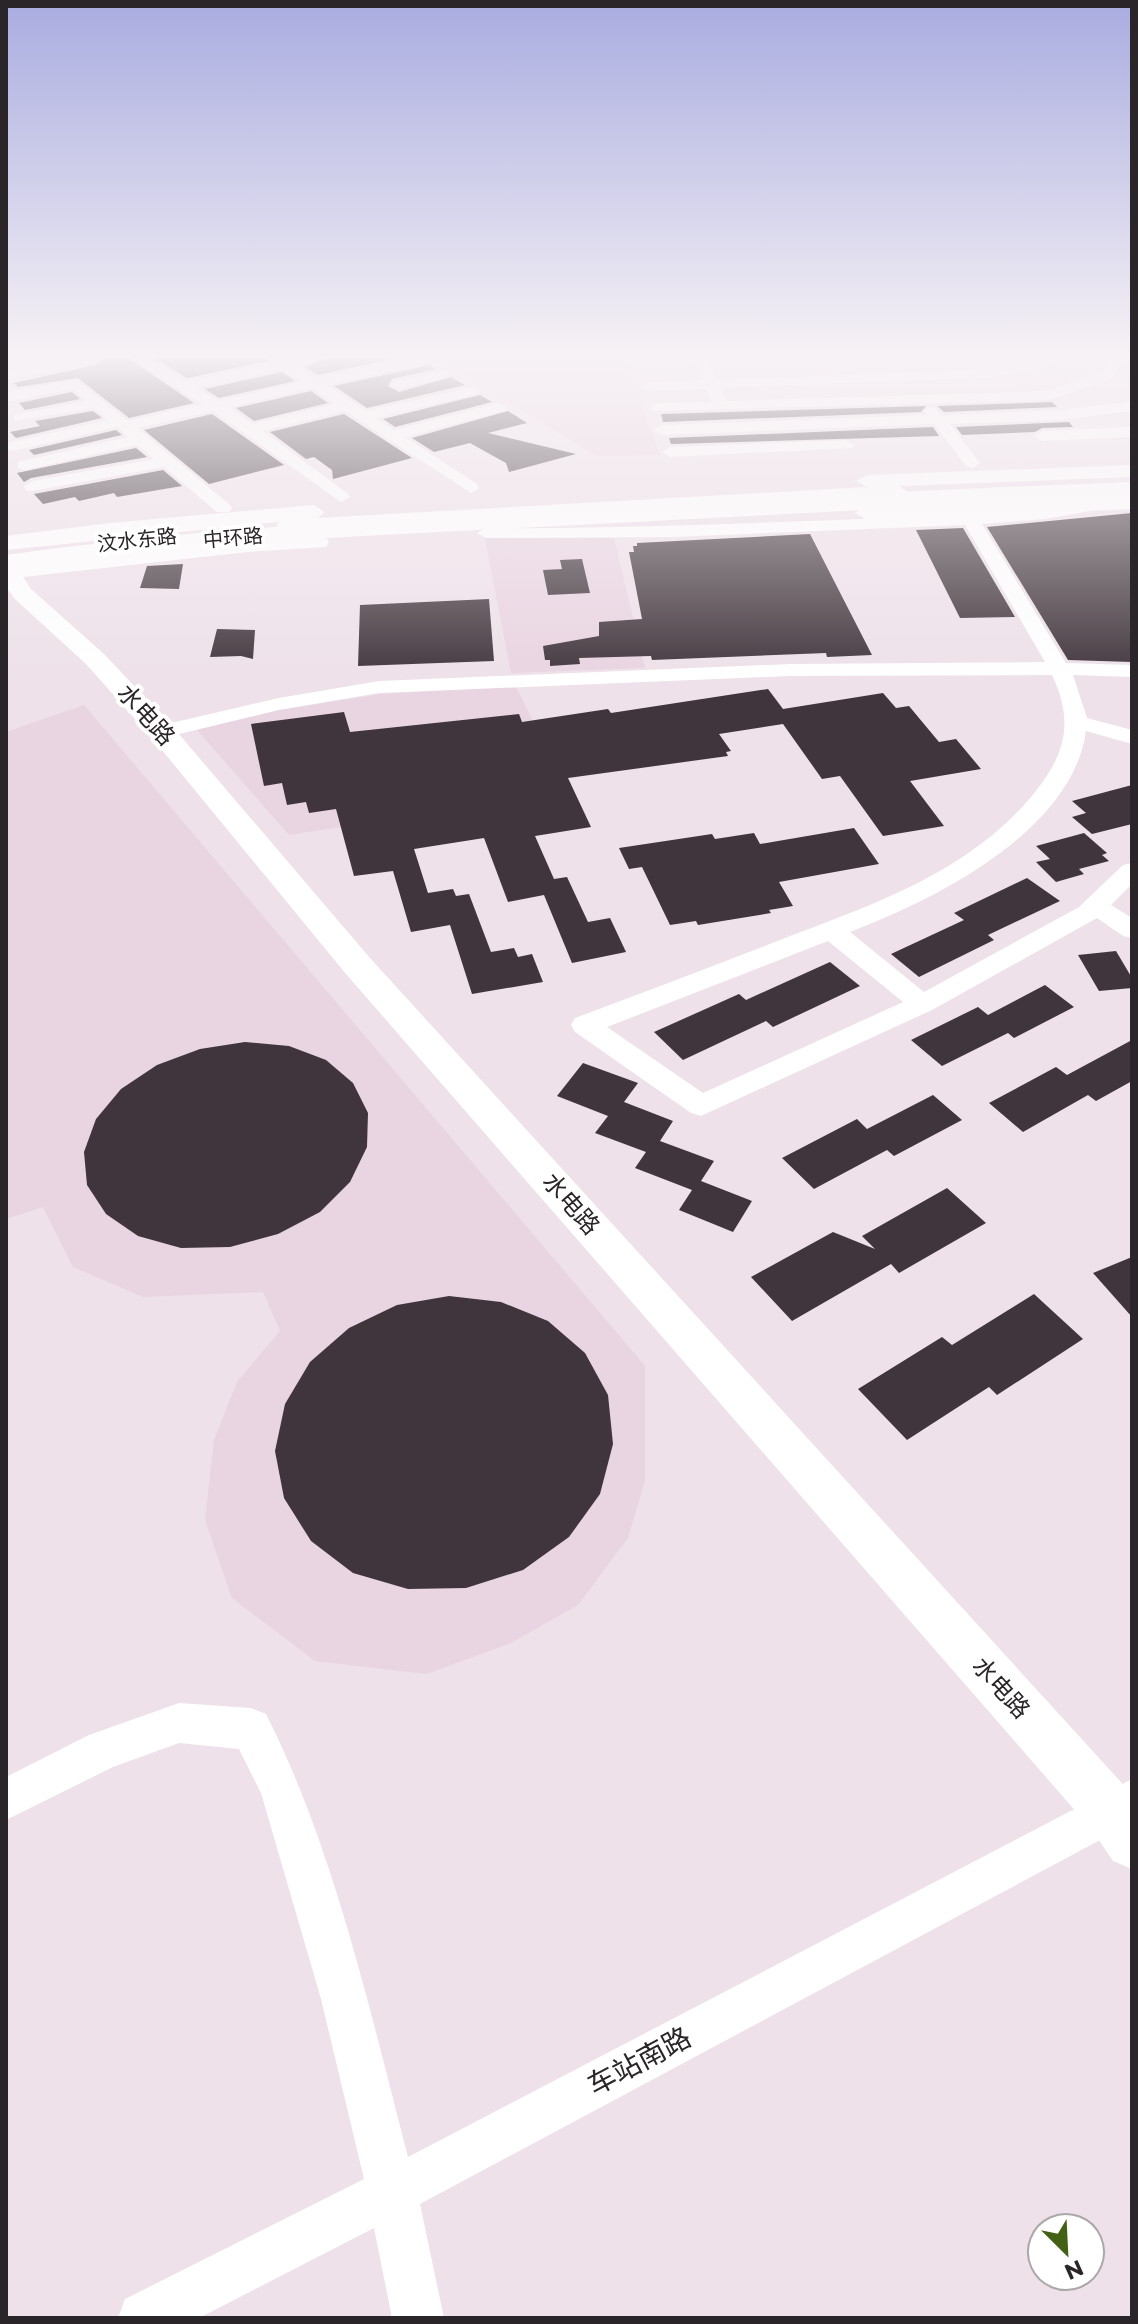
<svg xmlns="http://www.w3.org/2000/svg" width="1138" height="2324" font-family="Montserrat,'Noto Sans SC',sans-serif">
<rect width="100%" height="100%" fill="#eee1e9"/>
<!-- built -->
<g fill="#e9d4e1">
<polygon points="452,358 624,358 660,455 597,456 438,361"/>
<polygon points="485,538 614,538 645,668 511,673"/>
<polygon points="516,687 550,755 392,819 289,835 197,730 278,710 381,694"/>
<polygon points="84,705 645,1366 645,1480 628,1538 578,1605 509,1644 426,1674 315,1661 232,1598 205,1520 214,1440 237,1382 280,1331 263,1292 143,1297 73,1267 43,1207 6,1219 6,732"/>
</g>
<!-- building -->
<g fill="#40353c">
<polygon points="104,358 128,358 194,403 129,418 78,378 18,387 14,383 95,365"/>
<polygon points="154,358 266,358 268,361 187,378"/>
<polygon points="327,358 394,358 318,375 305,367"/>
<polygon points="430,365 436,369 392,379 388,386 399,392 451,377 465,385 367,408 334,386"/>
<polygon points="282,372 295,381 219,398 205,389"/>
<polygon points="311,391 328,403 254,421 236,408"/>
<polygon points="72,392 80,399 25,410 19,403"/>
<polygon points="480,395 492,402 395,427 383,419"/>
<polygon points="1052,402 1057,407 944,412 937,406"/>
<polygon points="926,406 921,412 663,422 661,414"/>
<polygon points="93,411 102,418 16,438 10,432 40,426 35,421"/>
<polygon points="508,411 527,423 488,433 576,454 509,472 506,463 470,443 434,452 412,438"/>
<polygon points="212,414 284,465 209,484 144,430"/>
<polygon points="344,414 412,458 333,479 332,470 314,457 306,459 270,432"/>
<polygon points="1069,422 1073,427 1042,428 1035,432 962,435 956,427"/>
<polygon points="933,427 939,436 671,444 669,438"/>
<polygon points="116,430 122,435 34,455 29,450"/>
<polygon points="136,448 147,457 31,478 24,482 17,473"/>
<polygon points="163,470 182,486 117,497 114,493 79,501 75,497 43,504 34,494"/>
<polygon points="1132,513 1132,662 1068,660 987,527"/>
<polygon points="963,528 1015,617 960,618 916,530"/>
<polygon points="810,534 872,655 827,657 826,653 652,660 651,656 579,658 580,664 550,666 550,660 545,660 543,646 599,636 599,622 642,619 629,552 634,552 633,546 637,546 637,543"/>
<polygon points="582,559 590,593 548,595 543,570 562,569 560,560"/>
<polygon points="183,564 179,589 140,588 147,566"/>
<polygon points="489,599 494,661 358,666 360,605"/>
<polygon points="217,629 255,630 253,659 241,656 210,657"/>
<polygon points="768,689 783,709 883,693 896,708 909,706 939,742 956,739 981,769 910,781 944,826 883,836 840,776 822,779 783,724 719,734 731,751 726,752 728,756 568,778 591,827 535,836 554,879 567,877 588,922 610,918 626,952 572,963 544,895 508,902 484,838 414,849 428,893 453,889 456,896 469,894 491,952 514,948 518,957 532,954 543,982 472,994 450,925 411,932 393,871 354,876 336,809 309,813 306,802 287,805 282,783 264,786 251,724 344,712 350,732 519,714 522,722 608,709 611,713"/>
<polygon points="1132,785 1132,824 1092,834 1072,817 1086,813 1072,801"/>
<polygon points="854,828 879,864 779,882 793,906 769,910 771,913 698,925 696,921 670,925 642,867 629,869 619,848 712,834 715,839 754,833 760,844"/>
<polygon points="1084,833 1107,853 1102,855 1109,861 1079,869 1084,874 1056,882 1036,862 1050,859 1036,846"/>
<polygon points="1027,878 1060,901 988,935 994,940 919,977 891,954 964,920 954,913"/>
<polygon points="1116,951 1132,978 1132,988 1099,991 1078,955"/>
<polygon points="830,962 860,986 773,1027 766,1021 683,1060 654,1032 739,994 746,1000"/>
<polygon points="1045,985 1074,1007 1014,1038 1008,1033 942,1066 911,1040 978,1007 988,1015"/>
<polygon points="1132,1040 1132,1081 1096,1101 1088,1095 1023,1132 989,1103 1056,1067 1067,1075"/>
<polygon points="245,1042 289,1046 326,1060 353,1083 368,1113 367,1147 350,1182 320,1212 278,1234 230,1247 181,1248 138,1236 106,1214 87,1185 84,1152 96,1119 121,1089 157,1065 200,1049"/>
<polygon points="583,1063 638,1083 624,1102 673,1121 660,1141 714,1161 701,1181 752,1201 733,1232 679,1210 692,1190 635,1168 646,1152 595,1133 608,1116 557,1096"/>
<polygon points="933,1095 962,1120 894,1156 887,1150 814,1189 782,1158 857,1119 867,1129"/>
<polygon points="947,1188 986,1223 899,1273 891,1264 792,1321 751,1277 833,1232 875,1249 862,1236"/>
<polygon points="1132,1257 1132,1317 1093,1273"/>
<polygon points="1034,1294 1083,1339 997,1395 989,1387 907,1440 858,1389 942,1337 952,1345"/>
<polygon points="449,1296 501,1302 548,1321 585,1353 608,1395 613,1444 600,1494 569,1537 523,1570 466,1588 408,1589 353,1573 311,1541 284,1498 275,1451 285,1404 310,1362 349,1328 397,1305"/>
</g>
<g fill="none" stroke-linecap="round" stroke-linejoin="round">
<!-- minor -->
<g fill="#fff" fill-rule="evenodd">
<polygon points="73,358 101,358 94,362 6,380 6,372"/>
<path d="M131,358H148L186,381L274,363L269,358H324L298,366L317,378L408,358H434L432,361L327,385L366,411L472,387L479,391L477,394L376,418L394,430L499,403L507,408L504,411L405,437L477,484L479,488L471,493L345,411L263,431L347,493L350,497L341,502L213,411L137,428L229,504L232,508L229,512H217L164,467L32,491L26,490L24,486L32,481L154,459L137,445L24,470L18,468V462L128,437L117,427L13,451L7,449V443L108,420L94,408L14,421V415L86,401L73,389L6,402V392L76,380L128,421L202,404ZM283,369L302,382L218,401L197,388ZM312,388L335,404L253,424L229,407Z"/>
<polygon points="693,358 707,358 717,380 991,369 1038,358 1055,358 1042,368 991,377 721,388 726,401 1048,391 1101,373 1107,364 1106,358 1120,358 1121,364 1111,379 1050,400 652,411 649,408 657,403 712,402 706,389 646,391 639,387 646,383 702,380"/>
<polygon points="443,370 448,371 448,377 398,389 391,385 393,382"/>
<polygon points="1132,401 1132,411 1062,420 950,424 980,463 972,468 966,466 934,424 662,435 654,430 662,425 927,415 924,411 932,406 943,415 1062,410"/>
<polygon points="1132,427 1132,437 1042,441 1034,436 1042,431"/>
<polygon points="846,440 854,445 852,448 670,457 662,452 670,447"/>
<path d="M1106,498L1115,503L1112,507L1045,519L982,524L1066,663L1132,665V677L1073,675L1087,718L1132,730V744L1086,731C1072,832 934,900 850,932L924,992L1079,907L1123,865L1132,863V884L1111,905L1132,918V938L1123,936L1097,918L932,1010L701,1116L691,1113L575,1032L571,1025L575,1018C642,993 708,968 775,942C868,906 964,876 1031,797C1065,756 1075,724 1052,675L791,676L379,693L279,710L162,738L151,732L154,727L279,698L379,681L791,664L1045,662L965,525L672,537L486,538L477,533L486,528C604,529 722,524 839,520C929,516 1018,515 1106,498ZM828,941L903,1002L703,1093L607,1027Z"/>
<path d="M179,1703L251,1708L266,1714C334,1848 370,2011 408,2157L1132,1779V1823L420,2204L444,2318H392L374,2228L199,2318H118L125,2299L364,2179L321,1999L261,1793L239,1749L179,1743L113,1767L6,1820V1777L89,1735Z"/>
</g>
<!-- major -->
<g fill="#fff" fill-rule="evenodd">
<polygon points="1132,465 1132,477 899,486 908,492 897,498 287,533 279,531 276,526 279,522 6,550 6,536 110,523 314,505 325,512 318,518 867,487 856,481 867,475"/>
<polygon points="1132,495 1132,509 866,520 855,513 866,506"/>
<polygon points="318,535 326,537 329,542 326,547 248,552 23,577 31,589 104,654 172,726 370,958 1130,1792 1132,1869 1113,1861 1092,1830 346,974 152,738 86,664 15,599 6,587 6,563 248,538"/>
</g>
<!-- highway -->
<path fill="#fff" fill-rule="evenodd" d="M1132,482V496L325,538L133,554L6,571V555C192,529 378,519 565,509C754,499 943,489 1132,482Z"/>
</g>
<!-- sky -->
<linearGradient id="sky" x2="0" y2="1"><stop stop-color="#a9ace0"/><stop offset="0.52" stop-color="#f7f2f5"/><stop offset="1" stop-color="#f7f2f5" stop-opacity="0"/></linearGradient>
<rect width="1138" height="683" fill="url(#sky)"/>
<g text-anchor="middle" stroke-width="8" stroke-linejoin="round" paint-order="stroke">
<!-- far-street labels -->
<g font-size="20" fill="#2a2528" stroke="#fff">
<text transform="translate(233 538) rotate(-5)" y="7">中环路</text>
<text transform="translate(137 540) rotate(-6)" y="7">汶水东路</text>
</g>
<!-- street labels -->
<g font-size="24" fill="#2a2528" stroke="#fff">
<text transform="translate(146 715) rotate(48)" y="8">水电路</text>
<text transform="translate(571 1204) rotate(49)" y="8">水电路</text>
<text transform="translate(1001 1688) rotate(48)" y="8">水电路</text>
</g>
<!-- near-street labels -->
<g font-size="28" fill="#2a2528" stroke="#fff">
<text transform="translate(639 2061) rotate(-28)" y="10">车站南路</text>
</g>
</g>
<!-- border -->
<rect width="1138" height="2324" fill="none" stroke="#2a2528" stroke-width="16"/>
<!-- north arrow -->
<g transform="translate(1066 2252) rotate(156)"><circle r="38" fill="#ffffff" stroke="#aaa8a9" stroke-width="2"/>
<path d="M0-6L14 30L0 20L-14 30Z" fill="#436114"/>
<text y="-12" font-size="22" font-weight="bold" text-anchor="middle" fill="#2a2528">N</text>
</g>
</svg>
